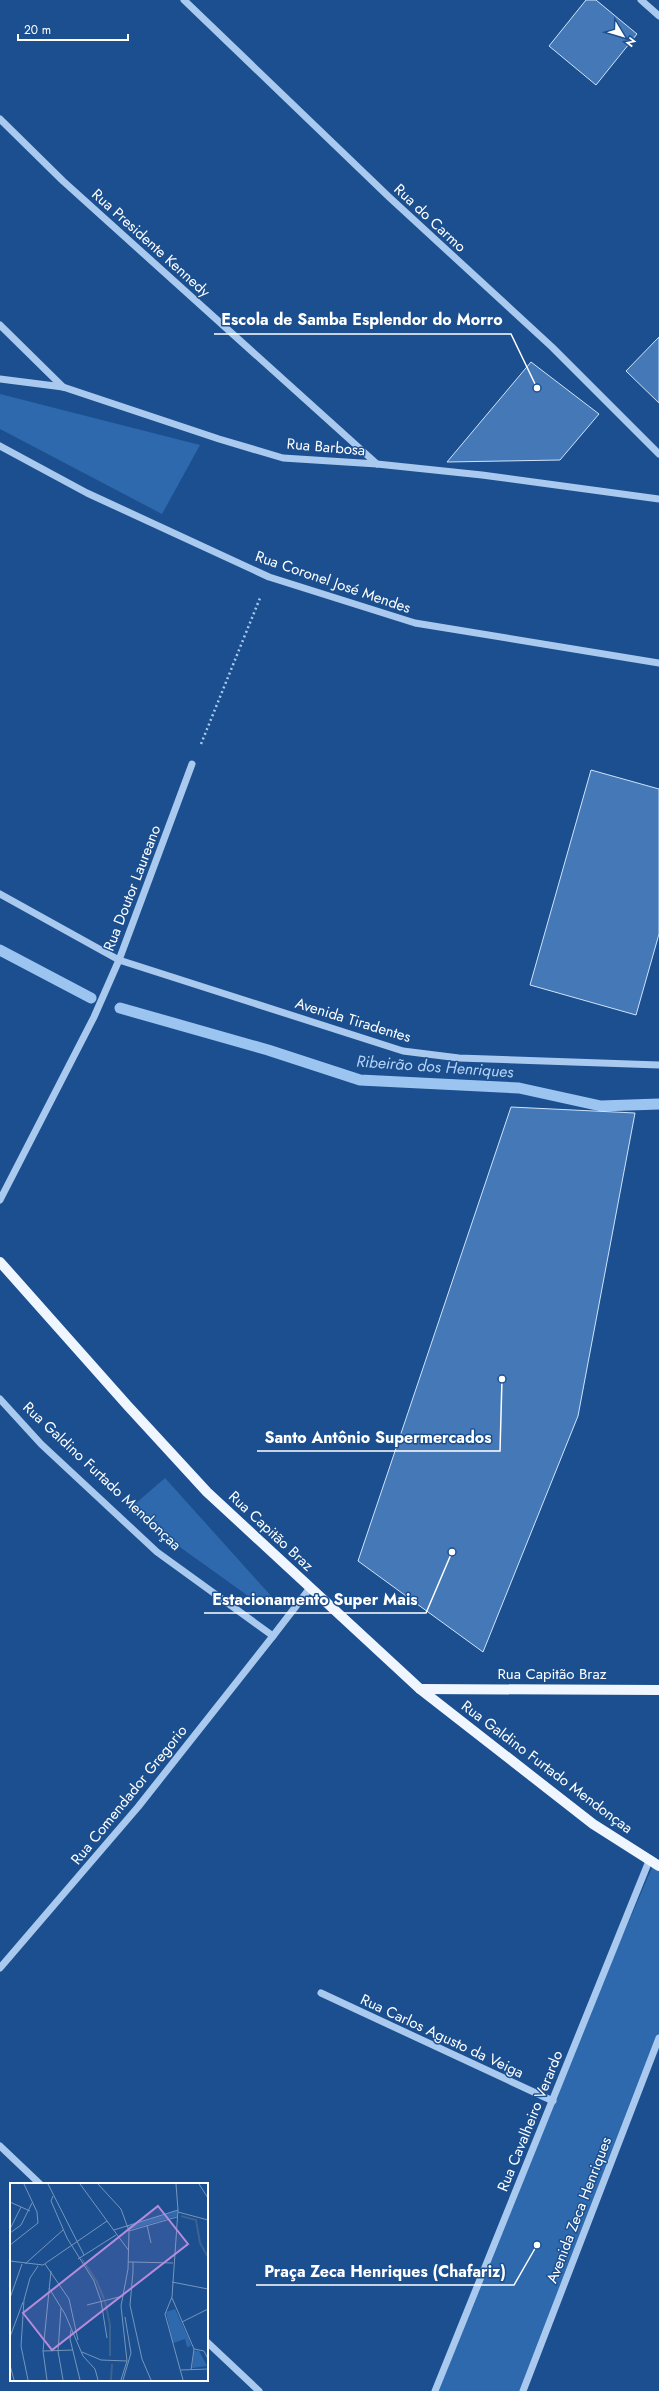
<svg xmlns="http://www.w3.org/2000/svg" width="659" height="2391" font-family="Jost,sans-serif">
<rect width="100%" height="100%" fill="#1b4f8f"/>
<!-- green -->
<g fill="#2e69ad">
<polygon points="0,394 200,445 162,514 0,429"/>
<polygon points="165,1478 272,1597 251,1598 128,1510"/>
<polygon points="654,1863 659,1866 659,2038 523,2391 439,2391 552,2099"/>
</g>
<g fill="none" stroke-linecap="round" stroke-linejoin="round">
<!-- stream -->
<g stroke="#9cc4f0" stroke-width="11">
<polyline points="0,950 91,998"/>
<polyline points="120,1008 268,1050 360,1080 519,1088 601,1106 659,1104"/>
</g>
</g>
<!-- building -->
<g fill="#4478b7" stroke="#cfe3fa">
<polygon points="586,0 596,0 637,34 596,85 549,46"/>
<polygon points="659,337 659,403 626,371"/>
<polygon points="531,362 599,414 560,460 447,462"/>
<polygon points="591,770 659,789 659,934 636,1015 530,985"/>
<polygon points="511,1107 635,1113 578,1416 483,1652 358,1561"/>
</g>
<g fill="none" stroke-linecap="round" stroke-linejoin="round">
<!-- path -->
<polyline stroke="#a9c9ee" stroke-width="2.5" stroke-dasharray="2 3" stroke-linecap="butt" points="201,744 260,598"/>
<!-- minor -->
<g stroke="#a9c9ee" stroke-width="7">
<polyline points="184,0 389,197 552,347 659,454"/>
<polyline points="641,0 659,16"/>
<polyline points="0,119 63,181 377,464"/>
<polyline points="0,325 63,387"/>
<polyline points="0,379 63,387 219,439 283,458 377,464 482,475 659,499"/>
<polyline points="0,446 87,493 269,577 415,623 659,663"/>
<polyline points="0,894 119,960 403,1051 459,1058 659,1065"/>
<polyline points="0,1200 94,1017 119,960 192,764"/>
<polyline points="0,1399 41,1444 157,1552 273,1636 310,1588"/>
<polyline points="0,1968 138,1807 273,1636"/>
<polyline points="321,1993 553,2101"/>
<polyline points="0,2146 40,2184"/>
<polyline points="207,2342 259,2391"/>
<polyline points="435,2391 649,1861"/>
<polyline points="523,2391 659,2038"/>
</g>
<!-- major -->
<g stroke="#f0f6ff" stroke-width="10">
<polyline points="0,1262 127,1405 207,1492 420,1689 593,1824 659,1866"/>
<polyline points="420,1689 659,1690"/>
</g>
</g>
<g text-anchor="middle" stroke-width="3" stroke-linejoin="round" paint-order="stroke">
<!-- street labels -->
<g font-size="15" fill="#fff" stroke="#1b4f8f">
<text transform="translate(430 218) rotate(43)" y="5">Rua do Carmo</text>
<text transform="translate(151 243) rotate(42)" y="5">Rua Presidente Kennedy</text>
<text transform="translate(326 447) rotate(5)" y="5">Rua Barbosa</text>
<text transform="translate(333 582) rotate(19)" y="5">Rua Coronel José Mendes</text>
<text transform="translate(132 888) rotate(-69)" y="5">Rua Doutor Laureano</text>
<text transform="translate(353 1020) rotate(17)" y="5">Avenida Tiradentes</text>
<text transform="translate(102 1476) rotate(43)" y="5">Rua Galdino Furtado Mendonçaa</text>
<text transform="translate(271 1531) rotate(43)" y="5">Rua Capitão Braz</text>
<text x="552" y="1679">Rua Capitão Braz</text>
<text transform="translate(547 1767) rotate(37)" y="5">Rua Galdino Furtado Mendonçaa</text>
<text transform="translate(129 1795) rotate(-51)" y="5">Rua Comendador Gregorio</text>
<text transform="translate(442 2036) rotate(25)" y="5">Rua Carlos Agusto da Veiga</text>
<text transform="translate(530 2121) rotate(-68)" y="5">Rua Cavalheiro Verardo</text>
<text transform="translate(579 2210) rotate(-69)" y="5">Avenida Zeca Henriques</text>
</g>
<!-- water labels -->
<g font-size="16" font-style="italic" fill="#b5d3f5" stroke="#1b4f8f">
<text transform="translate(435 1066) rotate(4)" y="6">Ribeirão dos Henriques</text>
</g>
</g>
<!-- overview -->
<g transform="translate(10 2183)">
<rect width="198" height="198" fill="#1b4f8f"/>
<path d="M168,27L167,33L119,47L117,43ZM165,126L178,154L181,163L177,164L175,156L163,160L156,129ZM184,168H189L197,183L182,185Z" fill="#2e69ad"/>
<path fill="none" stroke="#3c6290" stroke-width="2" d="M171,33L186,37L190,60L198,74M72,76L87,99L94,116M95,118L100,142V173M101,197L102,181"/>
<path fill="none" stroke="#7695bc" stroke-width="1" d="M38,1L74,72M70,1L119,68M88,1L111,26L119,48L118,86L111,123L117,178L111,197M166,1L168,27L162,114L155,131L173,197M189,1L198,15M43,13L41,18L57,55L84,98L91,118L97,155M0,19L20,28M168,29L198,37M137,42L141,60M0,46L11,24M104,47L168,27M119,48L167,34M0,50L11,42L22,20M0,62L28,40L27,29L14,1M68,76L106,52M0,78L33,82L97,38M118,79H123V89L120,122L132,176L141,197M123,79L163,80M15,81L53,47M35,81L59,116L68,157M162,99L198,106M39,105L55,131L73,173L85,186L88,197M0,115L12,81M162,115L184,166M77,122L113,113M51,125L48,168L53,197M172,139L198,126M61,147L60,156L70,197M0,154L13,119M33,168L63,167M72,169L91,177L117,178M0,182L4,197M171,187L198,186M181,187L184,166L194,168L198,176M18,197L11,163L14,117L20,95L28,83M37,197L33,168L41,88M113,197L121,170L115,134"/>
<path fill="#b68bdc" fill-opacity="0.15" stroke="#b68bdc" stroke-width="2" d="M148,23L178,61L42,167L13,130Z"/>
<rect width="198" height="198" fill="none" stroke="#fff" stroke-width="2"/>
</g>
<!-- callouts -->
<path fill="none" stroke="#fff" stroke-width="1.5" d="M537 388L511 334H214M502 1379L500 1451H257M452 1552L426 1613H204M537 2245L514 2285H256"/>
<g fill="#fff" stroke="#1b4f8f" stroke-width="1.5">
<circle cx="537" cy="388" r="4"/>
<circle cx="502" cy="1379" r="4"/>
<circle cx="452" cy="1552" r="4"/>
<circle cx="537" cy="2245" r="4"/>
</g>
<g font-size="16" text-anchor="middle" font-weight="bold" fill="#fff" stroke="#1b4f8f" stroke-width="3" stroke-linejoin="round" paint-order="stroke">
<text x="362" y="325">Escola de Samba Esplendor do Morro</text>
<text x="378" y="1443">Santo Antônio Supermercados</text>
<text x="315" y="1605">Estacionamento Super Mais</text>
<text x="385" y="2277">Praça Zeca Henriques (Chafariz)</text>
</g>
<!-- north arrow -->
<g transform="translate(623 36) rotate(128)" stroke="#1b4f8f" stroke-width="3" paint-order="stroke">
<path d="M0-3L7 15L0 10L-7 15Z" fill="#ffffff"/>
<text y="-6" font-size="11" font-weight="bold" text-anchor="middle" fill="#ffffff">N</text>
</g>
<!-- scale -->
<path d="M18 34v6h110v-6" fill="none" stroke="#ffffff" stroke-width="2"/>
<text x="24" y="34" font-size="12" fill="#ffffff" stroke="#1b4f8f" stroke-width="3" paint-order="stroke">20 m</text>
</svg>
